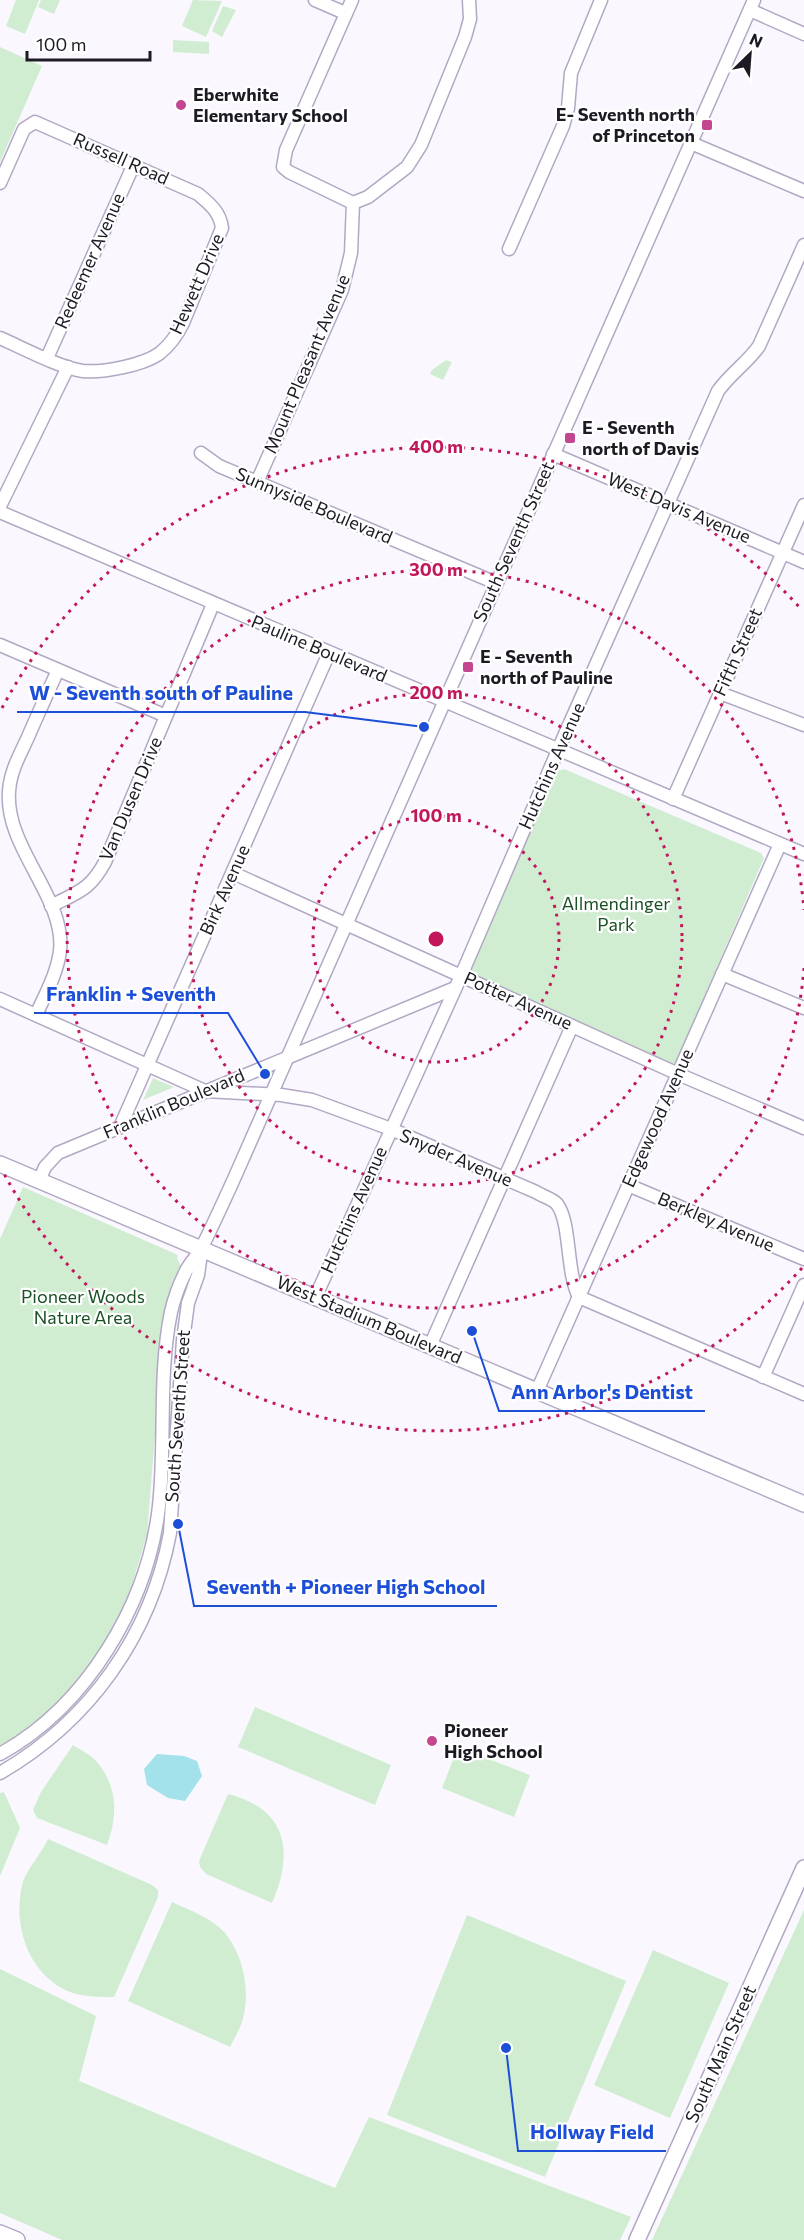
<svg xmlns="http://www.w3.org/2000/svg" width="804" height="2240" font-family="Commissioner,sans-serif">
<rect width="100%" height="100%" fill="#faf8fe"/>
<!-- green -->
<g fill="#d0edd2">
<polygon points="16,0 39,0 25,34 6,26"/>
<polygon points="41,0 60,0 54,14 38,7"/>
<polygon points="193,0 222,1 206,37 182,26"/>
<polygon points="223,6 236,10 222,37 212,31"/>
<polygon points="173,40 209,42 209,54 173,52"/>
<polygon points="0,47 42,66 0,162"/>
<polygon points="446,360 452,362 443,380 430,374 432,370"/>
<polygon points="564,769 761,853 764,858 676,1062 670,1065 469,974 468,971 555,772"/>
<polygon points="153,1078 174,1087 143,1100"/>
<polygon points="23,1187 178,1255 177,1258 181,1266 169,1299 161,1361 147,1534 128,1599 96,1657 75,1684 53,1708 0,1748 0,1239"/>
<polygon points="255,1707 391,1765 375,1805 238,1747"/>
<path d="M73,1745C81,1750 91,1755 96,1761C118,1786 118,1816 107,1845L37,1818L33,1810L41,1792Z"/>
<polygon points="458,1747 530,1775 514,1817 442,1788"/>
<polygon points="4,1792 20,1828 0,1876 0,1793"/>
<path d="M228,1794C288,1809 294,1853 272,1903L206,1874L200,1867L199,1861Z"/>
<path d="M48,1839L152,1885L158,1890V1897L114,1997C100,1997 86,1997 73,1993C29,1978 11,1924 23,1882C27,1869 42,1853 48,1839Z"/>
<path d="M172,1902C189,1910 212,1918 225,1933C244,1956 251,1993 242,2022C239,2030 234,2039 230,2047L128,2001Z"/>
<polygon points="804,1910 804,2240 652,2240"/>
<polygon points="467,1915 626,1981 545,2177 387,2115"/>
<polygon points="653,1950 729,1983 670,2118 594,2085"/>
<polygon points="0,1969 96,2016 79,2081 335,2188 369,2117 631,2217 620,2240 62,2240 0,2213"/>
</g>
<!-- water -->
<polygon fill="#a3e1eb" points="157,1754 184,1756 197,1761 202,1776 185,1801 168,1798 147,1785 144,1769"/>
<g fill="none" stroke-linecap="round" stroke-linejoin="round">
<!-- minor casing -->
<g stroke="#b2a8c4" stroke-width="15">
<g id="minor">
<polyline points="315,0 345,13"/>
<polyline points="352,0 286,150 283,167 289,172 353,203"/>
<polyline points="750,10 804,34"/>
<polyline points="691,143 804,191"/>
<path d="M0,183L24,129L35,122L198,194C210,204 220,212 222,228L183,323C177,335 170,345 160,353C144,365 103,373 83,371C60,368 23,348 0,338"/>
<polyline points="353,203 368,197 407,167 421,145 465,37 470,19 469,0"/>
<polyline points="509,249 563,126 568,108 571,73 601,0"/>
<polyline points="47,358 134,164"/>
<polyline points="201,453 219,466 496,583"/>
<polyline points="553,454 804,562"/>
<polyline points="257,482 342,290 351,253 353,203"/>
<polyline points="0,506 68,367"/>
<polyline points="0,512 804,854"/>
<polyline points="0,645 166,716"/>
<polyline points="720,693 804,725"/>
<polyline points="673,799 804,505"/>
<polyline points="233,873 685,1077 804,1128"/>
<path d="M51,906C78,892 90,890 105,862L213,604"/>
<polyline points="722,974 804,1008"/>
<path d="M0,999L205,1091L281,1095L312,1100L391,1129L536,1192C542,1196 553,1199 557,1204C571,1222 566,1272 579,1297L804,1394"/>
<path d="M36,1015C45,995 57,974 60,951C66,898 5,848 9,792C10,771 20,755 28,737C38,714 48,692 58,670"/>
<polyline points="120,1127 329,653"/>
<polyline points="39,1181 45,1167 58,1153 455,988"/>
<polyline points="628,1185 804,1259"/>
<path d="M315,1298L461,976L565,734L718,391C730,374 747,363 759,346L804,245"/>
<polyline points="430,1346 572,1026"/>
<polyline points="763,1377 804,1285"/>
<polyline points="537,1391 780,844"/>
<path d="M0,1754C87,1706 148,1604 159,1506C166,1442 158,1375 171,1312C174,1299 179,1285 185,1273C189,1263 198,1256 202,1247C213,1225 223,1203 233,1181L754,0"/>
<path d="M0,1773C90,1721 151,1635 170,1533L183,1340L188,1303L198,1275L201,1253"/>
</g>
</g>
<!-- major casing -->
<g stroke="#b2a8c4" stroke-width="18">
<g id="major">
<polyline points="0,1164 804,1504"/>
<polyline points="0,2233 17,2240"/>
<polyline points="637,2240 804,1868"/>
</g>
</g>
<!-- minor -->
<use href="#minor" stroke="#fff" stroke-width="12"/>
<!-- major -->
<use href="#major" stroke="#fff" stroke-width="15"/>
</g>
<!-- distance rings -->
<g fill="none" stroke="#c2185b" stroke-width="3" stroke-dasharray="3 6">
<circle cx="436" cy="939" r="123"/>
<circle cx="436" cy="939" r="246"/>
<path d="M804 968A369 369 0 1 1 804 910"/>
<path d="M802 1268A492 492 0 0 1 2 1170M2 708A492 492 0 0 1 802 610"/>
</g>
<!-- markers -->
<g fill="#c44590" stroke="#fff" stroke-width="2">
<circle cx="181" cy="105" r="6"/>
<rect x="701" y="119" width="12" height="12" rx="3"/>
<rect x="564" y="432" width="12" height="12" rx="3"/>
<rect x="462" y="661" width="12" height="12" rx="3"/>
<circle cx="432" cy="1741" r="6"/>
</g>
<g text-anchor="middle" stroke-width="4.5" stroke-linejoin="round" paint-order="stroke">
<!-- poi labels -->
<g font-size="18" font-weight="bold" fill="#1d1a24" stroke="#fff" text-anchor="start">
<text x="193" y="101">Eberwhite<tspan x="193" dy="21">Elementary School</tspan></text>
<text x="695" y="121" text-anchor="end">E- Seventh north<tspan x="695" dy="21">of Princeton</tspan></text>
<text x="582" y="434">E - Seventh<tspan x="582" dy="21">north of Davis</tspan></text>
<text x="480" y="663">E - Seventh<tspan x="480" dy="21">north of Pauline</tspan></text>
<text x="444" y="1737">Pioneer<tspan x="444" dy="21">High School</tspan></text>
</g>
<!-- street labels -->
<g font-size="18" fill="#1d1a24" stroke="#fff">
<text transform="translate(121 159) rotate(24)" y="6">Russell Road</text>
<text transform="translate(90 261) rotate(-66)" y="6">Redeemer Avenue</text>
<text transform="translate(197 284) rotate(-66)" y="6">Hewett Drive</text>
<text transform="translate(307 364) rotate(-67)" y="6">Mount Pleasant Avenue</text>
<text transform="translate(314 506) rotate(23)" y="6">Sunnyside Boulevard</text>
<text transform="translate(679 508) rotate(23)" y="6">West Davis Avenue</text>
<text transform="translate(514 542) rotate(-66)" y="6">South Seventh Street</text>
<text transform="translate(319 649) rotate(23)" y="6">Pauline Boulevard</text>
<text transform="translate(738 652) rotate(-66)" y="6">Fifth Street</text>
<text transform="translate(552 766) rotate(-66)" y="6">Hutchins Avenue</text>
<text transform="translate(131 799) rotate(-67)" y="6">Van Dusen Drive</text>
<text transform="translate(225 890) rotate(-66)" y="6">Birk Avenue</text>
<text transform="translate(518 1001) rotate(24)" y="6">Potter Avenue</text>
<text transform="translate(174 1104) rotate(-23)" y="6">Franklin Boulevard</text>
<text transform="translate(658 1118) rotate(-66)" y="6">Edgewood Avenue</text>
<text transform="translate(456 1158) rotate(23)" y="6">Snyder Avenue</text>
<text transform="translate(354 1210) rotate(-66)" y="6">Hutchins Avenue</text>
<text transform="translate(716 1222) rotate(23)" y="6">Berkley Avenue</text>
<text transform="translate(369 1320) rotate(23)" y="6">West Stadium Boulevard</text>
<text transform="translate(178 1416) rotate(-86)" y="6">South Seventh Street</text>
<text transform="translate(721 2054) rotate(-66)" y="6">South Main Street</text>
</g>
<!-- park labels -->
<g font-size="18" fill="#1a5124" stroke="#fff">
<text x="616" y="910">Allmendinger<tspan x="616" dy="21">Park</tspan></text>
<text x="83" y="1303">Pioneer Woods<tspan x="83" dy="21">Nature Area</tspan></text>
</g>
</g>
<circle cx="436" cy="939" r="9" fill="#c2185b" stroke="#fff" stroke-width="3"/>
<g font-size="18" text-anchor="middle" font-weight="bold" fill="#c2185b" stroke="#fff" stroke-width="4.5" stroke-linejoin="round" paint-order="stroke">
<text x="436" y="453">400 m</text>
<text x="436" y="576">300 m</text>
<text x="436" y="699">200 m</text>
<text x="436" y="822">100 m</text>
</g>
<!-- callouts -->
<path fill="none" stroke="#1d4ed8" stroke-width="2" d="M424 727L305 712H17M265 1074L228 1013H34M472 1331L499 1411H705M178 1524L194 1606H497M506 2048L518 2151H666"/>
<g fill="#1d4ed8" stroke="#fff" stroke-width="2">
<circle cx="424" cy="727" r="6"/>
<circle cx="265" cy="1074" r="6"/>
<circle cx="472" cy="1331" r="6"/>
<circle cx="178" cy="1524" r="6"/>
<circle cx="506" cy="2048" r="6"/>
</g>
<g font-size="20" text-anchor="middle" font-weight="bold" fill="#1d4ed8" stroke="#fff" stroke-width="4.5" stroke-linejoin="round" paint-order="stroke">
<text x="161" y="700">W - Seventh south of Pauline</text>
<text x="131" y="1001">Franklin + Seventh</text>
<text x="602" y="1399">Ann Arbor's Dentist</text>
<text x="346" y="1594">Seventh + Pioneer High School</text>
<text x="592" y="2139">Hollway Field</text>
</g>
<!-- north arrow -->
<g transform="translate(750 54) rotate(25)" stroke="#ffffff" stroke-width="4.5" paint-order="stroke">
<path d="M0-4.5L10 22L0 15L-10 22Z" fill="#1d1a24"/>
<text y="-9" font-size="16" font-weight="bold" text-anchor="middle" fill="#1d1a24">N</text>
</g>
<!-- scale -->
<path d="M27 51v9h123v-9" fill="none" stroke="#1d1a24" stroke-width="3"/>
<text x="36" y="51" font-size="18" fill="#1d1a24" stroke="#ffffff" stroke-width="4.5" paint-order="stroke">100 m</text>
</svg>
